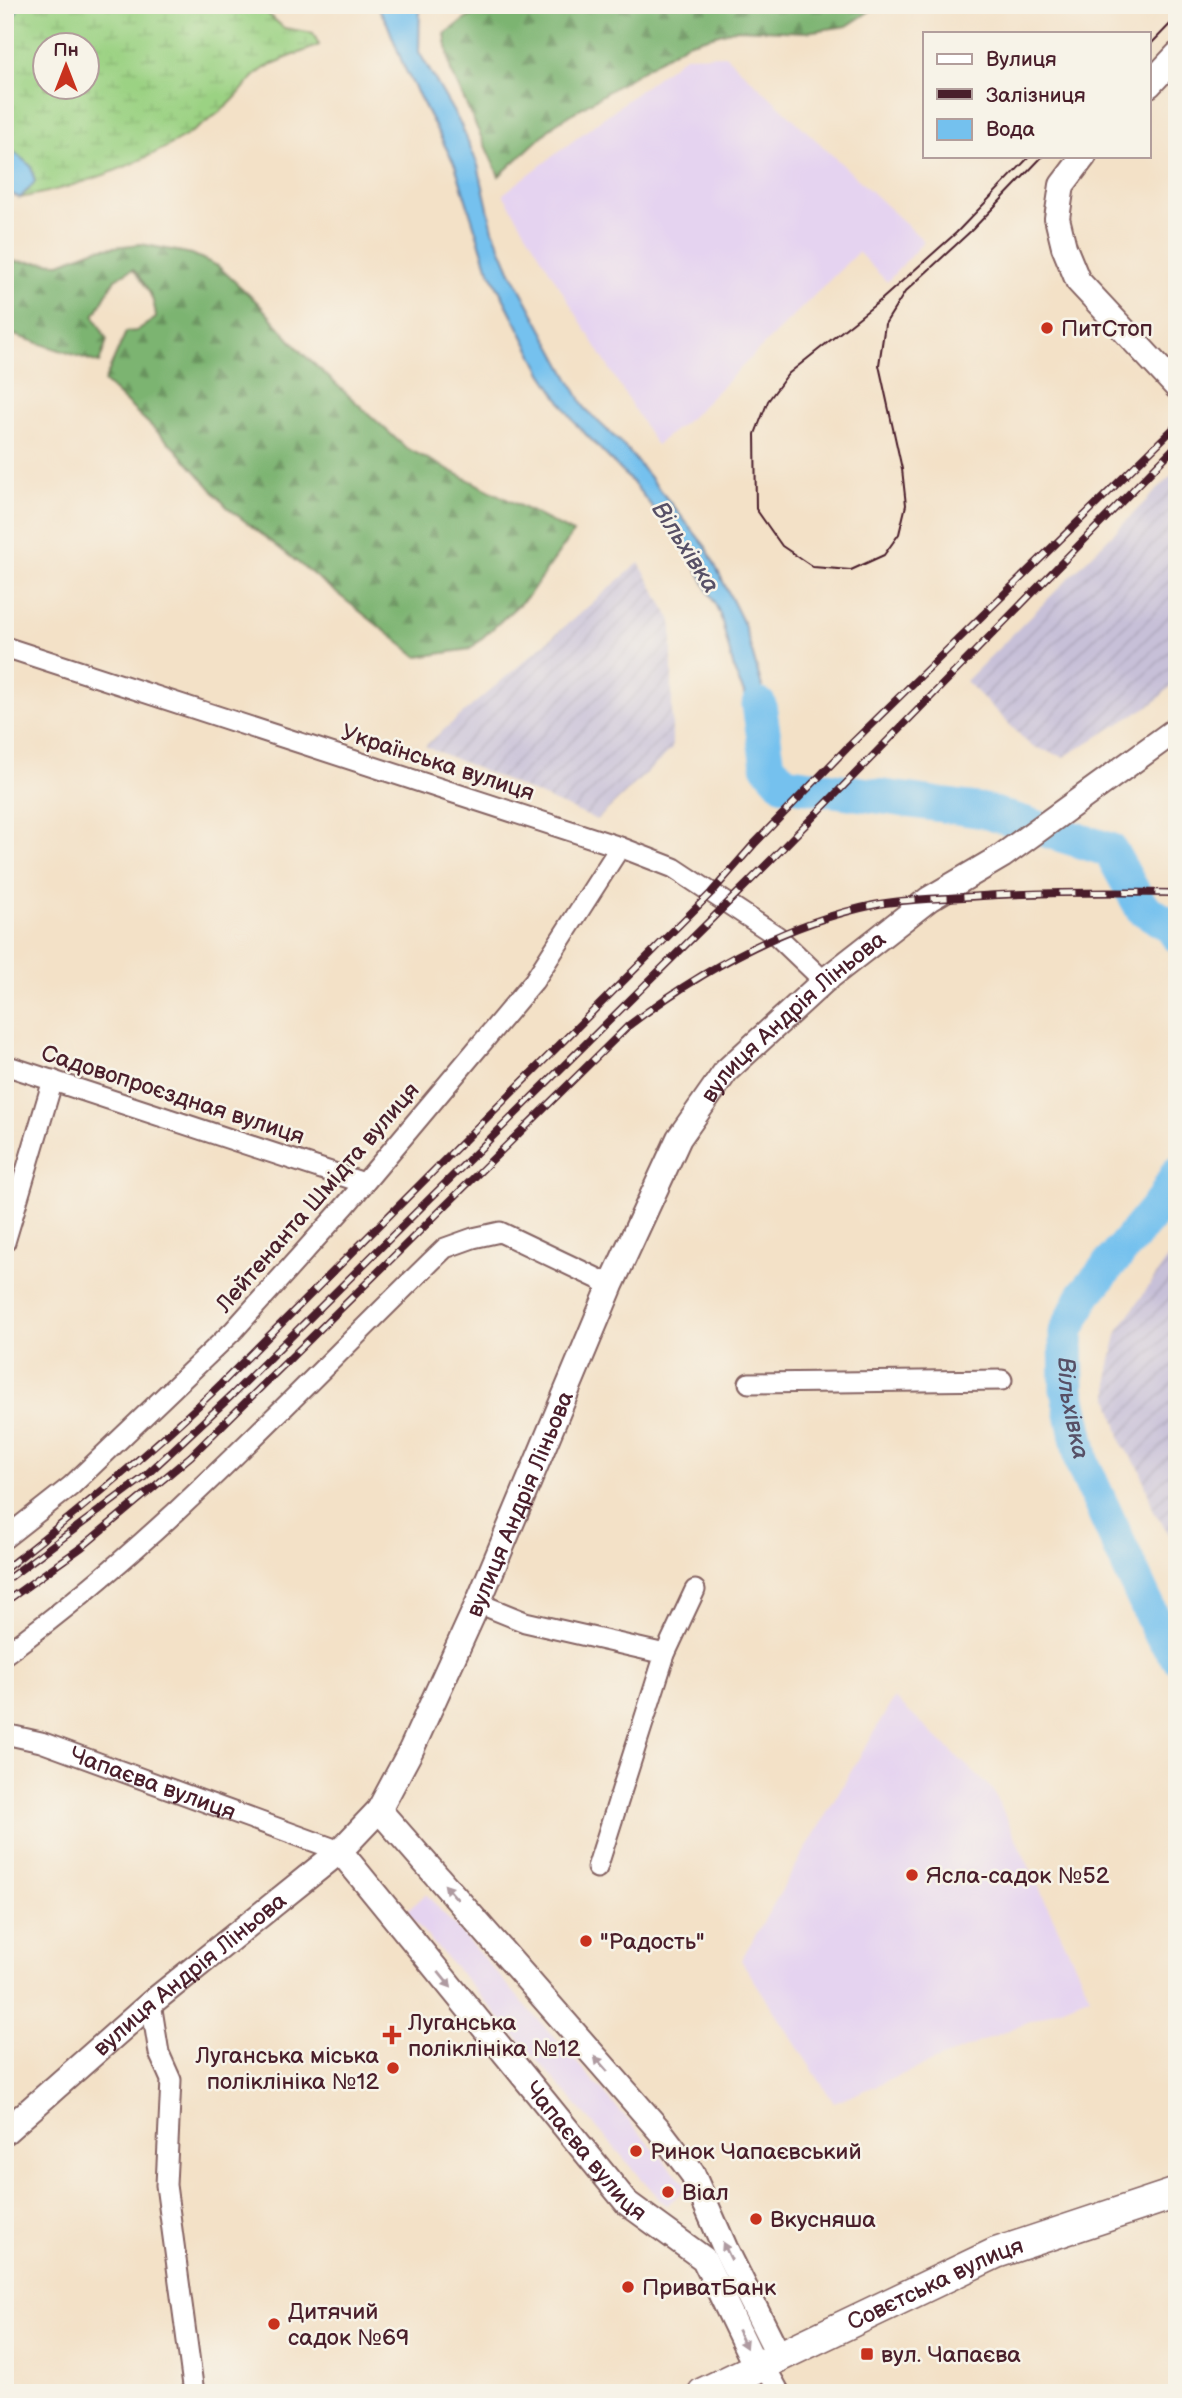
<svg xmlns="http://www.w3.org/2000/svg" width="1182" height="2398" font-family="'Balsamiq Sans',sans-serif">
<defs>
<pattern id="industrial-furrows" width="10" height="10" patternUnits="userSpaceOnUse" patternTransform="scale(1.75)"><rect width="10" height="10" fill="#c7c0d8"/><path d="M-1 1l2-2M0 10L10 0M9 11l2-2" fill="none" stroke="#aca5ba"/></pattern>
<pattern id="forest-firs" width="22" height="20" patternUnits="userSpaceOnUse" patternTransform="scale(1.75)"><rect width="22" height="20" fill="#7cb471"/><path d="M5 1l3.5 6h-7zM16 11l3.5 6h-7z" fill="#68925d"/></pattern>
<pattern id="wetland-marsh" width="20" height="14" patternUnits="userSpaceOnUse" patternTransform="scale(1.75)"><rect width="20" height="14" fill="#9bd283"/><path d="M1 5h8M5 5V1M11 12h8M15 12V8" fill="none" stroke="#87b471"/></pattern>
</defs>
<rect width="100%" height="100%" fill="#f7f3e8"/>
<filter id="ink" filterUnits="userSpaceOnUse"><feTurbulence type="fractalNoise" baseFrequency=".0143" numOctaves="2"/><feDisplacementMap in="SourceGraphic" scale="14" xChannelSelector="R" yChannelSelector="G"/><feConvolveMatrix kernelMatrix="1 2 1 2 8 2 1 2 1" color-interpolation-filters="sRGB"/></filter>
<filter id="wash" filterUnits="userSpaceOnUse"><feTurbulence type="fractalNoise" baseFrequency=".00686" numOctaves="4" result="noise"/><feDisplacementMap in="SourceGraphic" scale="28" xChannelSelector="R" yChannelSelector="G"/><feGaussianBlur stdDeviation="1.57" result="paint"/><feColorMatrix in="noise" values="0 0 0 0 0 0 0 0 0 0 0 0 0 0 0 0 0 1.4 0 .05"/><feComposite in="paint" operator="in"/></filter>
<g filter="url(#wash)">
<rect width="100%" height="100%" fill="#f3e1c7"/>
<!-- built -->
<g fill="#e5d3f0">
<polygon points="725,55 924,241 887,282 858,252 690,418 656,445 503,194 685,56"/>
<polygon points="894,1698 993,1790 1090,1996 834,2103 741,1960"/>
<polygon points="426,1894 688,2187 666,2206 406,1912"/>
</g>
<!-- industrial -->
<g fill="url(#industrial-furrows)">
<polygon points="1177,470 1177,680 1155,702 1064,757 1031,746 966,681"/>
<polygon points="639,563 672,621 672,749 597,820 425,746"/>
<polygon points="1177,1245 1177,1545 1154,1512 1140,1469 1123,1446 1109,1398 1109,1369 1118,1331"/>
</g>
<!-- forest -->
<g fill="url(#forest-firs)" stroke="#636a4e" stroke-width="2">
<polygon points="496,5 879,5 847,26 806,32 737,29 687,43 555,124 499,176 451,71 445,34 467,18"/>
<path d="M141,244L192,254L218,266L258,303L302,353L406,448L573,533L528,596L470,649L418,657L227,507L176,449L104,382L126,332L136,331L156,318C155,297 146,285 133,269L115,279L94,316L107,340L99,363L5,332V261L60,263L96,249Z"/>
</g>
<!-- wetland -->
<path fill="url(#wetland-marsh)" stroke="#727857" stroke-width="2" fill-rule="evenodd" d="M20,5H258L284,28L313,33L319,45C301,53 281,59 265,68C249,78 241,94 227,106C214,117 198,128 184,137C134,167 77,187 20,198L35,182L15,153L5,151V34ZM46,46H88V88H46Z"/>
<!-- water -->
<g fill="#74c1ee" stroke="#5f708c" stroke-width="2">
<polygon points="5,5 20,5 5,34"/>
<polygon points="377,5 420,5 419,52 461,125 478,165 493,230 510,270 586,410 626,448 706,547 744,624 776,735 778,752 760,751 757,721 735,673 720,614 702,578 689,553 633,483 575,423 542,373 487,266 455,165 404,67 387,23"/>
<polygon points="5,151 15,153 31,166 35,182 20,198 5,191"/>
</g>
<g fill="none" stroke-linecap="round" stroke-linejoin="round">
<!-- river -->
<g stroke="#74c1ee" stroke-width="35">
<polyline points="759,705 768,765 784,783 984,811 1110,850 1142,908 1171,926 1177,935"/>
<path id="s1" d="M1177,1174L1164,1199L1084,1295L1066,1332L1067,1389L1083,1465L1158,1630L1177,1656"/>
</g>
</g>
</g>
<g filter="url(#ink)">
<g fill="none" stroke-linecap="round" stroke-linejoin="round">
<!-- minor casing -->
<g stroke="#856362" stroke-width="23">
<g id="minor">
<polyline points="5,647 620,847 674,868 777,936 824,981"/>
<polyline points="5,1065 364,1183"/>
<polyline points="5,1242 53,1080"/>
<polyline points="749,1383 1002,1380"/>
<polyline points="5,1538 71,1486 234,1330 346,1205 534,981 620,847"/>
<polyline points="478,1603 525,1622 665,1654"/>
<path d="M5,1654C167,1536 302,1386 445,1248L473,1238L500,1232L611,1285"/>
<path id="s2" d="M5,1734L41,1742L340,1851"/>
<polyline points="597,1868 665,1654 695,1590"/>
<polyline points="151,2003 159,2053 171,2080 166,2185 194,2393"/>
<polyline points="764,2364 780,2393"/>
</g>
</g>
<!-- tertiary casing -->
<g stroke="#856362" stroke-width="28">
<g id="tertiary">
<polyline points="1149,85 1177,55"/>
<polyline points="1084,156 1062,185 1057,218 1064,247 1078,281 1177,387"/>
<polyline points="379,1810 660,2131 692,2173 725,2248 779,2356"/>
<path id="s3" d="M340,1851L627,2203L704,2259L756,2367"/>
<path id="s4" d="M5,2132L151,2003L340,1851L379,1810L411,1750L478,1603L611,1285L679,1138L726,1071L824,981L929,899L1002,856L1177,729"/>
</g>
</g>
<!-- primary casing -->
<g stroke="#856362" stroke-width="33">
<g id="primary">
<path id="s5" d="M703,2393L996,2253L1177,2193"/>
</g>
</g>
<!-- minor -->
<use href="#minor" stroke="#fff" stroke-width="19"/>
<!-- tertiary -->
<use href="#tertiary" stroke="#fff" stroke-width="24"/>
<!-- primary -->
<use href="#primary" stroke="#fff" stroke-width="30"/>
<!-- tram -->
<g stroke="#4a1f2b" stroke-width="2">
<polyline points="1149,46 1177,17"/>
<polyline points="1030,156 956,233 881,300 788,374 768,401 755,434 756,509 782,546 813,567 851,570 884,555 899,534 906,505 902,469 879,365 885,324 905,292 972,230 1043,156"/>
</g>
<!-- rail casing -->
<g stroke="#4a1f2b" stroke-width="8">
<g id="rail">
<path d="M5,1569C79,1511 151,1452 219,1386L711,893L754,844L847,748L1177,425"/>
<polyline points="5,1581 143,1478 231,1396 772,859 1177,445"/>
<path d="M5,1602L82,1547L191,1456L628,1026C702,970 783,924 874,905C903,899 934,899 964,897C1035,892 1106,892 1177,893"/>
</g>
</g>
<!-- rail -->
<use href="#rail" stroke="#f7f3e8" stroke-width="5" stroke-dasharray="16" stroke-linecap="butt"/>
</g>
<!-- one-way arrows -->
<defs><path id="oneway-solid" d="M-6-.8H1V-3.2L6.5 0L1 3.2V.8H-6Z" transform="scale(1.75)"/></defs>
<g fill="#ae9aa0">
<use href="#oneway-solid" transform="translate(451 1892) rotate(-131)"/>
<use href="#oneway-solid" transform="translate(445 1980) rotate(51)"/>
<use href="#oneway-solid" transform="translate(601 2064) rotate(-131)"/>
<use href="#oneway-solid" transform="translate(727 2251) rotate(-116)"/>
<use href="#oneway-solid" transform="translate(742 2339) rotate(65)"/>
</g>
</g>
<!-- markers -->
<g fill="#c8321e" stroke="#f7f3e8" stroke-width="2.5">
<circle cx="1047" cy="328" r="7"/>
<circle cx="912" cy="1875" r="7"/>
<circle cx="586" cy="1941" r="7"/>
<path d="M388.5 2024.5h7v7h7v7h-7v7h-7v-7h-7v-7h7z"/>
<circle cx="393" cy="2068" r="7"/>
<circle cx="636" cy="2151" r="7"/>
<circle cx="668" cy="2192" r="7"/>
<circle cx="756" cy="2219" r="7"/>
<circle cx="628" cy="2287" r="7"/>
<circle cx="274" cy="2324" r="7"/>
<rect x="860" y="2347" width="14" height="14" rx="3.5"/>
</g>
<g text-anchor="middle" stroke-width="5" stroke-linejoin="round" paint-order="stroke">
<!-- poi labels -->
<g font-size="23" fill="#4a1f2b" stroke="#f7f3e8" text-anchor="start">
<text x="1061" y="336">ПитСтоп</text>
<text x="926" y="1883">Ясла-садок №52</text>
<text x="600" y="1949">"Радость"</text>
<text x="408" y="2030">Луганська<tspan x="408" dy="26">поліклініка №12</tspan></text>
<text x="379" y="2063" text-anchor="end">Луганська міська<tspan x="379" dy="26">поліклініка №12</tspan></text>
<text x="650" y="2159">Ринок Чапаєвський</text>
<text x="682" y="2200">Віал</text>
<text x="770" y="2227">Вкусняша</text>
<text x="642" y="2295">ПриватБанк</text>
<text x="288" y="2319">Дитячий<tspan x="288" dy="26">садок №69</tspan></text>
<text x="881" y="2362">вул. Чапаєва</text>
</g>
<!-- street labels -->
<g font-size="23" fill="#4a1f2b" stroke="#f7f3e8">
<text transform="translate(438 762) rotate(18)" y="8">Українська вулиця</text>
<text dy="8" stroke="none"><textPath href="#s4" startOffset="1398">вулиця Андрія Ліньова</textPath></text>
<text transform="translate(173 1094) rotate(18)" y="8">Садовопроєздная вулиця</text>
<text transform="translate(317 1197) rotate(-49)" y="8">Лейтенанта Шмідта вулиця</text>
<text dy="8" stroke="none"><textPath href="#s4" startOffset="831">вулиця Андрія Ліньова</textPath></text>
<text dy="8" stroke="none"><textPath href="#s2" startOffset="156">Чапаєва вулиця</textPath></text>
<text dy="8" stroke="none"><textPath href="#s4" startOffset="243">вулиця Андрія Ліньова</textPath></text>
<text dy="8" stroke="none"><textPath href="#s3" startOffset="388">Чапаєва вулиця</textPath></text>
<text dy="8" stroke="none"><textPath href="#s5" startOffset="257">Совєтська вулиця</textPath></text>
</g>
<!-- water labels -->
<g font-size="24" font-style="italic" fill="#575066" stroke="#f7f3e8">
<text transform="translate(686 547) rotate(57)" y="8">Вільхівка</text>
<text dy="8" stroke="none"><textPath href="#s1" startOffset="271">Вільхівка</textPath></text>
</g>
</g>
<!-- margin -->
<rect width="1182" height="2398" fill="none" stroke="#f7f3e8" stroke-width="28"/>
<!-- legend -->
<rect x="923" y="32" width="228" height="126" fill="#f7f3e8" stroke="#b29e9c" stroke-width="2"/>
<rect x="937" y="54" width="35" height="10" fill="#ffffff" stroke="#b29e9c" stroke-width="2"/>
<text x="986" y="66" font-size="21" fill="#4a1f2b">Вулиця</text>
<rect x="937" y="89" width="35" height="10" fill="#4a1f2b" stroke="#b29e9c" stroke-width="2"/>
<text x="986" y="102" font-size="21" fill="#4a1f2b">Залізниця</text>
<rect x="937" y="119" width="35" height="21" fill="#74c1ee" stroke="#b29e9c" stroke-width="2"/>
<text x="986" y="136" font-size="21" fill="#4a1f2b">Вода</text>
<!-- north arrow -->
<g transform="translate(66 66)"><circle r="33" fill="#f7f3e8" stroke="#b29e9c" stroke-width="2"/>
<path d="M0-5L12 26L0 18L-12 26Z" fill="#c8321e"/>
<text y="-10" font-size="19" font-weight="bold" text-anchor="middle" fill="#4a1f2b">Пн</text>
</g>
</svg>
